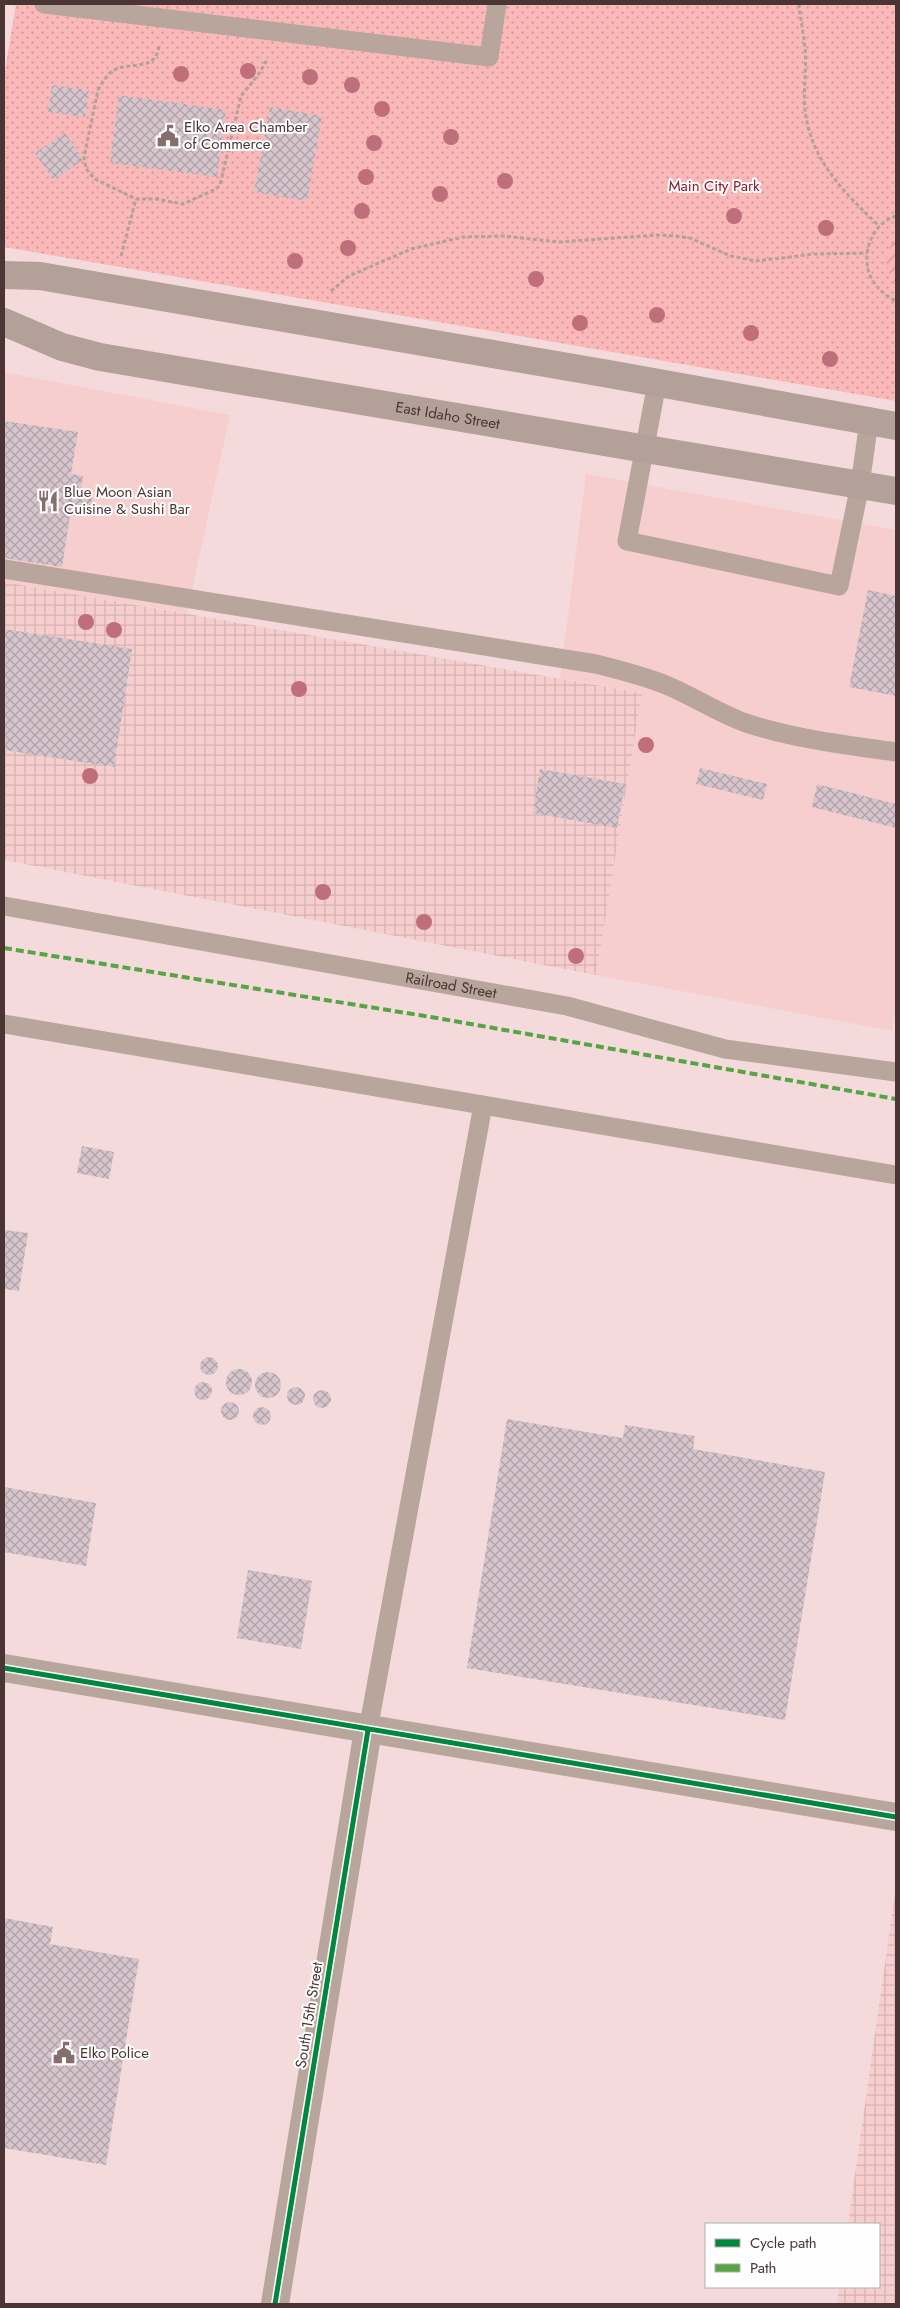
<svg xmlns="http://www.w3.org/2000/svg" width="900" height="2308" font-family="Jost,sans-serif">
<defs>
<pattern id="industrial-grid" width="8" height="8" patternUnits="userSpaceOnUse" patternTransform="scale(1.25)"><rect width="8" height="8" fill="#f7cece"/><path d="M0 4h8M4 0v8" fill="none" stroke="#d5b2b2"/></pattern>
<pattern id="park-dots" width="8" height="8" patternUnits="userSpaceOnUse" patternTransform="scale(1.25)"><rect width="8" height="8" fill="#fab8b9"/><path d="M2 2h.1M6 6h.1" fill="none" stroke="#cc9697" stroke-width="1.8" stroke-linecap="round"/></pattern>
<pattern id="garden-furrows" width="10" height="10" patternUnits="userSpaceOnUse" patternTransform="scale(1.25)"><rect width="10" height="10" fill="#fab8b9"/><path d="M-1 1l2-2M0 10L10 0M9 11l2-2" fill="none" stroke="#cc9697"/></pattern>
<pattern id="building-cross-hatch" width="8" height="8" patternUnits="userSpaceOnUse" patternTransform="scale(1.25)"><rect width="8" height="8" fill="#d7c5cd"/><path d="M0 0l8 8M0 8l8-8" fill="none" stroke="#b0a1a7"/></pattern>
</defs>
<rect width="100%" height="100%" fill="#f4dada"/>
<!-- built -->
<g fill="#f7cece">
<polygon points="8,373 230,415 187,613 4,582 4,374"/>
<polygon points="586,474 896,530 896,1009 892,1031 596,975 642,693 560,678"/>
</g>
<!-- industrial -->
<g fill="url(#industrial-grid)">
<polygon points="4,582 642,693 596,975 4,860"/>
<polygon points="896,1886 896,2304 837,2304 839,2287 879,2287 879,2224 848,2224"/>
</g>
<!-- park -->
<polygon fill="url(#park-dots)" points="16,4 896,4 896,401 4,247 4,77"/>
<!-- garden -->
<path fill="url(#garden-furrows)" d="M896,239V283C883,270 884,252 896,239Z"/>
<!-- building -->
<g fill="url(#building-cross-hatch)">
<polygon points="52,85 89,90 85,117 48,112"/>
<polygon points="119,95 226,110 217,177 110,163"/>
<polygon points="270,107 322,116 307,201 254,192"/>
<polygon points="65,133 83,160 53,180 35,153"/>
<polygon points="4,421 78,432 71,474 83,476 81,491 93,492 90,513 71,509 62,567 4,558"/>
<polygon points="868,590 896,596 896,696 849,687"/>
<polygon points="4,629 132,649 114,767 4,750"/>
<polygon points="700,768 767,784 763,800 696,784"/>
<polygon points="540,769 625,784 617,828 533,813"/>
<polygon points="817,784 896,804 896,828 812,807"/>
<polygon points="82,1146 114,1152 109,1179 77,1173"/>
<polygon points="4,1230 28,1233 19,1291 4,1289"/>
<circle cx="209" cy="1366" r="9"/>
<circle cx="239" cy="1382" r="13"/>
<circle cx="268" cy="1385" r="13"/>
<circle cx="203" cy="1391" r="9"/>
<circle cx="296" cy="1396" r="9"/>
<circle cx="322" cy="1399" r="9"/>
<circle cx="230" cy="1411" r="9"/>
<circle cx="262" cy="1416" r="9"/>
<polygon points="507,1419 623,1438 625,1425 695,1436 693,1449 825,1472 785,1720 467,1668"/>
<polygon points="4,1487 96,1503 86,1566 4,1552"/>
<polygon points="248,1570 312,1581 301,1649 237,1638"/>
<polygon points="4,1918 53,1927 50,1944 139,1959 106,2165 4,2148"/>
</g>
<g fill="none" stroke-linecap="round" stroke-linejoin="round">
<!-- path -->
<g stroke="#b3a29a" stroke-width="3" stroke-dasharray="4 2.5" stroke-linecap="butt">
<path d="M799,4C800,19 804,34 805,49C807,69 803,90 805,110C811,161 844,192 879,226"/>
<path d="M159,46C156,71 133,62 116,69C107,73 103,82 98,90L84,157L86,169L95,179L136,199H156L183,204L216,189L220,185L241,96L258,75L267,60"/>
<path d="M896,216C869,224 858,262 875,284C881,292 888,297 896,301"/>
<polyline points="121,256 136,199"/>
<polyline points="331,291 349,276 411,249 463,237 503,236 559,242 657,235 676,236 690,238 731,256 756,261 814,254 867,253"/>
</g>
<!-- service -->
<g stroke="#b8a59b" stroke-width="19">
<polyline points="44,4 489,57 497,4"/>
<polyline points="657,383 627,541 839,586 860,485 869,421"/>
<path d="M4,569L596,664C620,670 644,676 666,685C693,696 718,713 746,723C794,739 846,745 896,752"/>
<path id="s1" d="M4,906L567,1006L725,1049L896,1072"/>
<polyline points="4,1024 896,1175"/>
<polyline points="368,1730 483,1105"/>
</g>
<!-- minor -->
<g stroke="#b8a59b" stroke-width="28">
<polyline points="4,1668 896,1817"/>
<polyline points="275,2304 368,1730"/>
</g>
<!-- primary -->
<g stroke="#b3a099" stroke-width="28">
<polyline points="4,275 40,276 609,374 896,426"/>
<path id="s2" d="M4,322L62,347L100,357L896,491"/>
</g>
<!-- quiet -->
<polyline stroke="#56a544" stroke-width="4" stroke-dasharray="8 4" stroke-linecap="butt" points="4,948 431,1017 896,1099"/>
<!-- cycleway casing -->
<g stroke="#fefefe" stroke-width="8">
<g id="cycleway">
<polyline points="4,1668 896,1817"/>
<polyline points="275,2304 368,1730"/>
</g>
</g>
<!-- cycleway -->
<use href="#cycleway" stroke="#00873e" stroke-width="5"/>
</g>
<!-- trees -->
<g fill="#be6f7a">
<circle cx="248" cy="71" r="8"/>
<circle cx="181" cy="74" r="8"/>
<circle cx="310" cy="77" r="8"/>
<circle cx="352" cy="85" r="8"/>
<circle cx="382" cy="109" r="8"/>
<circle cx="451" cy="137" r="8"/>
<circle cx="374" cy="143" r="8"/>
<circle cx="366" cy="177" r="8"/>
<circle cx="505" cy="181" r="8"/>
<circle cx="440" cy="194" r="8"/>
<circle cx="362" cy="211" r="8"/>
<circle cx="734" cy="216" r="8"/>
<circle cx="826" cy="228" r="8"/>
<circle cx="348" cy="248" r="8"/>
<circle cx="295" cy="261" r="8"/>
<circle cx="536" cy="279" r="8"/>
<circle cx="657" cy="315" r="8"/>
<circle cx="580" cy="323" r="8"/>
<circle cx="751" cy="333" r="8"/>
<circle cx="830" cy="359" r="8"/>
<circle cx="86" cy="622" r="8"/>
<circle cx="114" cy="630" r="8"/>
<circle cx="299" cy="689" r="8"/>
<circle cx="646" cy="745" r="8"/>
<circle cx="90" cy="776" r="8"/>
<circle cx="323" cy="892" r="8"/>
<circle cx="424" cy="922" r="8"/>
<circle cx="576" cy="956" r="8"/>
</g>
<!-- icons -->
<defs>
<g id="civic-bare" transform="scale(1.725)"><path d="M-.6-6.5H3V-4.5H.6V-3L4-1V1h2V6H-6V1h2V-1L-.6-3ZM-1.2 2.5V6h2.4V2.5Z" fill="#866e6e" stroke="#fefefe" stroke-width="2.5" paint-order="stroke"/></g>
<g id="restaurant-bare" transform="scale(1.725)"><path d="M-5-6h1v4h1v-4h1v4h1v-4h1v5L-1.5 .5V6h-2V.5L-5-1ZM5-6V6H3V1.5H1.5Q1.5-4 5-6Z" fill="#866e6e" stroke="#fefefe" stroke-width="2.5" paint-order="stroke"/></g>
</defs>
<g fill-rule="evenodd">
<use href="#civic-bare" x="168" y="136"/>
<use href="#restaurant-bare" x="48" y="501"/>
<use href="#civic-bare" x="64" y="2053"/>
</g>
<g text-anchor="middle" stroke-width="4" stroke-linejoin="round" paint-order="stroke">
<!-- poi labels -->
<g font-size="15" fill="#4b3434" stroke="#fefefe" text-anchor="start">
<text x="184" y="132">Elko Area Chamber<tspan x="184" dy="17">of Commerce</tspan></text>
<text x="64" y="497">Blue Moon Asian<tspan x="64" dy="17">Cuisine &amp; Sushi Bar</tspan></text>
<text x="80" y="2058">Elko Police</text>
</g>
<!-- park labels -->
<g font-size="15" fill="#92182c" stroke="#fefefe">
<text x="714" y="191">Main City Park</text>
</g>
<!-- street labels -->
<g font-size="15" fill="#4b3434" stroke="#fefefe">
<text dy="5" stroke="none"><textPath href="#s2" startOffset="455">East Idaho Street</textPath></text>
<text dy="5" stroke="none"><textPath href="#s1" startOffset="454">Railroad Street</textPath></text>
<text transform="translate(309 2015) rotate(-81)" y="5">South 15th Street</text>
</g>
</g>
<!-- border -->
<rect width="900" height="2308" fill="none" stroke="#4b3434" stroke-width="10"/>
<!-- legend -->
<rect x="705" y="2223" width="175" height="65" fill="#fefefe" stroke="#b6adad"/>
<rect x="715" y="2239" width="25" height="8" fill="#00873e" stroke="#b6adad"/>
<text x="750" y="2248" font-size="15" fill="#4b3434">Cycle path</text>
<rect x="715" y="2264" width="25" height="8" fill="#56a544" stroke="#b6adad"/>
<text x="750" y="2273" font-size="15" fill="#4b3434">Path</text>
</svg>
